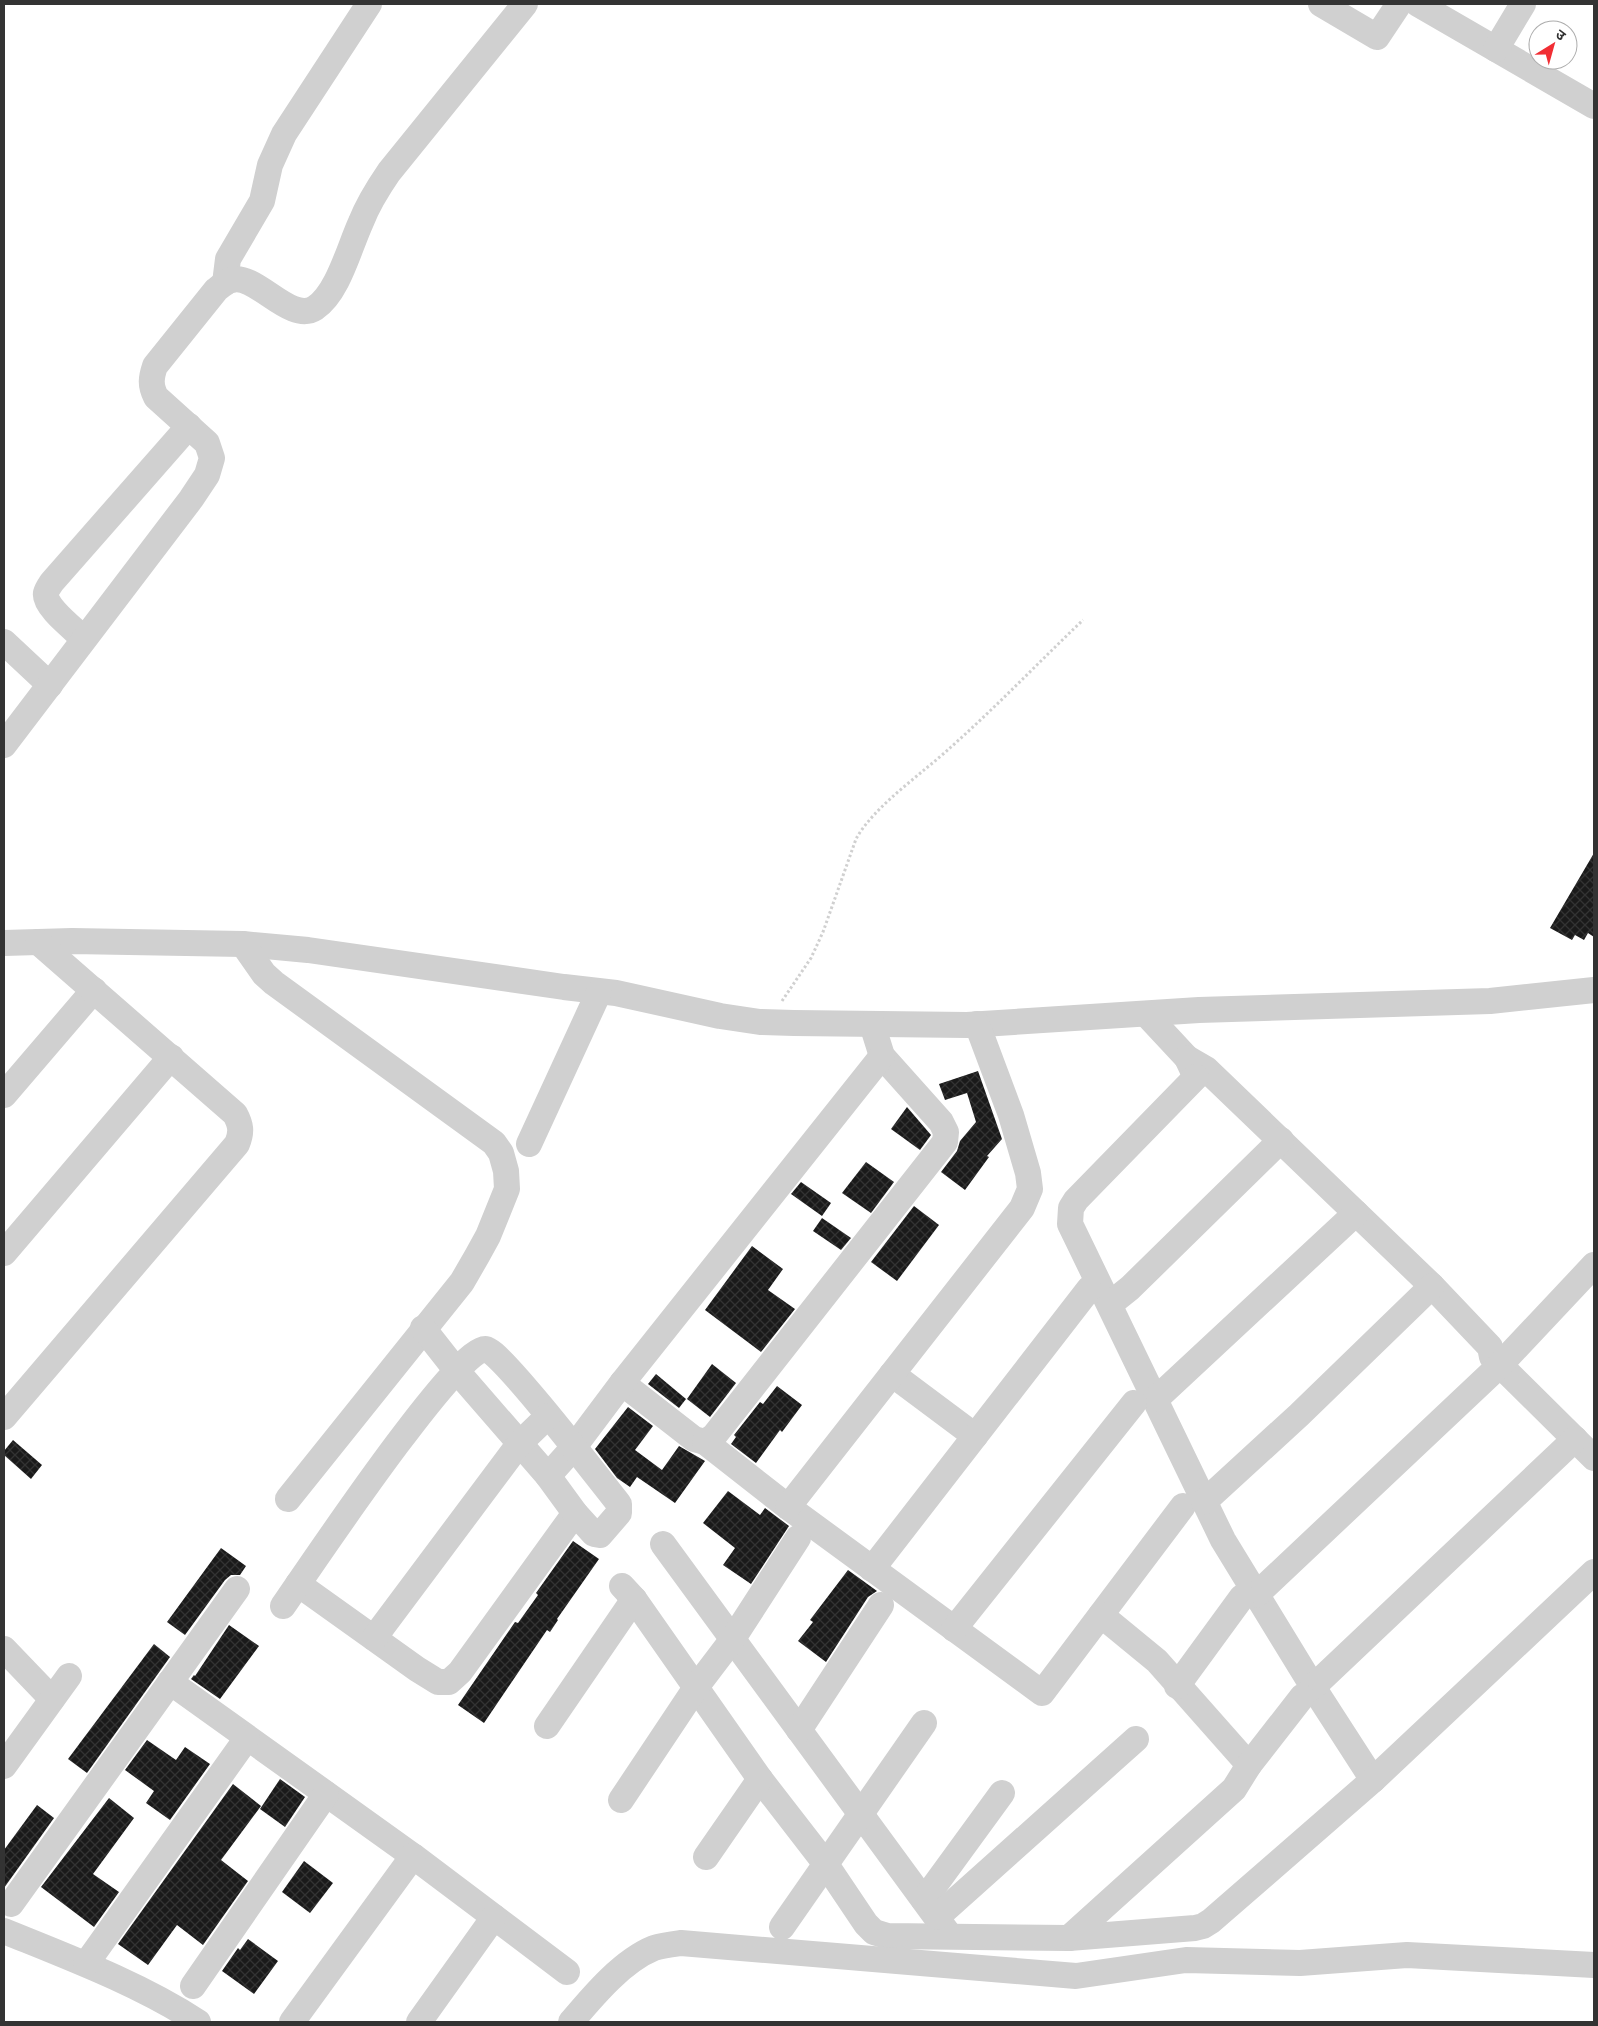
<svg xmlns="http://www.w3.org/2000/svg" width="1598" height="2026" font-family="'Alegreya Sans','Noto Sans Devanagari',sans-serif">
<defs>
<pattern id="building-cross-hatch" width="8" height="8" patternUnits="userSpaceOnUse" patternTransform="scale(1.25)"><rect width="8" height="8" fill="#1a1a1a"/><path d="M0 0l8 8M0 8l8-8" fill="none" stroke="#333"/></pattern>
</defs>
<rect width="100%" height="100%" fill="#fff"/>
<!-- building -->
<g fill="url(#building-cross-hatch)">
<polygon points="1594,853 1594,937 1588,933 1584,940 1575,935 1572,940 1550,928"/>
<polygon points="978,1071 1002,1139 987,1156 989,1157 965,1190 941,1172 957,1151 960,1141 976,1122 967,1093 945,1100 939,1084"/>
<polygon points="907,1107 931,1135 920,1150 891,1129"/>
<polygon points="866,1162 894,1182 871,1213 842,1193"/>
<polygon points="801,1182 831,1203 822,1216 791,1194"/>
<polygon points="914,1206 939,1225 897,1281 871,1262"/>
<polygon points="822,1218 851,1238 841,1250 813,1231"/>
<polygon points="752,1246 783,1269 768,1290 795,1309 761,1352 705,1310"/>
<polygon points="712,1364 736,1383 710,1417 687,1399"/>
<polygon points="656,1374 686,1399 679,1408 648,1384"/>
<polygon points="777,1386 802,1405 782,1432 780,1430 756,1463 731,1444 736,1437 734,1435 760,1402 763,1404"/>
<polygon points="628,1407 653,1426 635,1450 662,1470 679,1446 705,1461 675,1503 637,1477 630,1487 617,1478 595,1449"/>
<polygon points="13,1440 42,1465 31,1479 4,1455 4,1451"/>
<polygon points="728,1491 760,1515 765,1508 789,1526 751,1584 723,1565 735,1548 703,1523"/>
<polygon points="573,1541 599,1559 557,1619 558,1620 550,1632 547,1630 484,1723 458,1705 515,1622 518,1623 538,1595 536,1593"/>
<polygon points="221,1548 246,1566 240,1575 231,1575 225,1580 185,1635 167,1622"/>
<polygon points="848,1570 877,1591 868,1597 826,1662 798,1641 813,1622 810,1620"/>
<polygon points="229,1625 259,1646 220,1699 191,1679 194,1675 195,1676"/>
<polygon points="154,1644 170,1657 87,1773 68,1759"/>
<polygon points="147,1740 176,1760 185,1747 210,1764 170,1820 146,1803 154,1791 125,1770"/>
<polygon points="280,1779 305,1797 285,1827 260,1809"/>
<polygon points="233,1784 261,1806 221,1860 248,1881 203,1945 177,1925 148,1965 118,1944"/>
<polygon points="109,1798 134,1818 93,1874 119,1892 94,1927 41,1887"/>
<polygon points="37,1805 54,1818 4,1888 4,1850"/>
<polygon points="304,1861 333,1883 310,1913 282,1892"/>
<polygon points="248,1939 278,1961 254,1994 222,1971 238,1948 240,1950"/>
</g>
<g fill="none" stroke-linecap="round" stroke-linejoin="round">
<!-- path -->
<path stroke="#d0d0d0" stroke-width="3" stroke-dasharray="2.5 2.5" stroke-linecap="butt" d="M782,1001L811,958L823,932L856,839C874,806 923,773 951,747C997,706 1039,662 1083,620"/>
<!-- minor -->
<g stroke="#d0d0d0" stroke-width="26">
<polyline points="1321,4 1377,37 1399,4"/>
<polyline points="1418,4 1594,106"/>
<polyline points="1496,49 1523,4"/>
<polyline points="225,283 228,259 262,201 270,165 284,134 369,4"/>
<path d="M84,639C75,630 43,606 46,593C47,589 50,585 52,582L189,426"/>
<polyline points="4,642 50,685"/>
<path d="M4,745L191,499L207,475L212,458L207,443L156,397C150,385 151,378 155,366L216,290C221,286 226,281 232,280C256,273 290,324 315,308C338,293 349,248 361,222C368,204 378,188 389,172L525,4"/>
<polyline points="4,943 72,941 243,944 308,950 564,987 616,993 720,1016 760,1022 794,1023 967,1025 1199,1010 1490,1001 1594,990"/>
<polyline points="243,944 264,974 274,983 494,1143 501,1153 506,1171 507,1189 488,1236 477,1256 462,1282 288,1499"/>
<polyline points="1146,1014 1187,1058 1194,1073"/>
<polyline points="1187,1058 1206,1069 1432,1286 1490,1347 1492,1357 1500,1365 1594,1458"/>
<polyline points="1196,1077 1076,1200 1071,1208 1070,1224 1223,1540 1313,1687 1373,1780"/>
<polyline points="4,1095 94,990"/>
<polyline points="529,1144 599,992"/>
<polyline points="4,1253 171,1057"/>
<polyline points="1110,1304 1130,1288 1281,1140"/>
<polyline points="892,1374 975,1436"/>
<polyline points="622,1383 694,1439 705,1442 714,1436 945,1142 946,1132 941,1122 882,1056 872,1024"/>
<polyline points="1156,1399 1356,1213"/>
<path d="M4,1417L237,1144C242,1132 241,1125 235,1114L38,942"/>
<polyline points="705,1442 788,1507 1042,1693 1183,1506"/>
<polyline points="548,1476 574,1447 622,1383 882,1056"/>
<polyline points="1204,1502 1299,1415 1432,1286"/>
<polyline points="788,1507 1022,1208 1030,1189 1028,1173 1011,1115 977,1024"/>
<polyline points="663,1544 950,1936"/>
<polyline points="872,1569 1089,1289"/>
<polyline points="298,1584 417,1669 438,1682 449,1682 460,1672 575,1513"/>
<polyline points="622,1586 634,1599 760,1779 825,1863 866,1924 874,1932 887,1936 1069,1938 1195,1928 1203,1926 1211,1921 1373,1780 1594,1572"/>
<polyline points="1256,1595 1500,1365 1594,1265"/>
<path d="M283,1606C306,1573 458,1345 486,1349C501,1351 603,1484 619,1504V1513L600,1535L594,1534L575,1513L548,1476L456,1370L423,1328"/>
<polyline points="1101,1615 1157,1661 1249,1765"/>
<polyline points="954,1629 1134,1403"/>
<polyline points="374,1638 519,1444 548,1416"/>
<polyline points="4,1649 52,1699"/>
<polyline points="170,1682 413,1856 567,1972"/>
<polyline points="1177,1686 1242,1597"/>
<polyline points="1313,1687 1575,1439"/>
<polyline points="547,1726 634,1599"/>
<polyline points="799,1730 881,1605"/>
<polyline points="4,1766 69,1676"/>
<polyline points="621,1800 697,1686 732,1640 798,1538"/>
<polyline points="706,1857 760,1779"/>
<polyline points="924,1900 1002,1793"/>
<polyline points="11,1904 237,1589"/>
<polyline points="937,1917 1136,1739"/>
<polyline points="782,1927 924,1723"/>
<path d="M4,1931C68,1957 140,1984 198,2022"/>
<polyline points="1069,1938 1234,1789 1249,1765 1302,1697"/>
<polyline points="86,1964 247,1738"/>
<polyline points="193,1986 326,1794"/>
<polyline points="292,2022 413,1856"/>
<polyline points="419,2022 494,1917"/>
<path d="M571,2022C593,1996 622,1961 654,1948C663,1945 673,1944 681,1943L1076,1976L1186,1960L1300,1963L1407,1955L1594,1965"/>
</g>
</g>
<!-- border -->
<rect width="1598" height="2026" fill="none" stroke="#333333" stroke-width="10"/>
<!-- north arrow -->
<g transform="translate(1553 45) rotate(37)"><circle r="24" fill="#ffffff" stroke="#adadad"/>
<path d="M0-4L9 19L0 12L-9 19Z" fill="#f12e34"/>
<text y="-8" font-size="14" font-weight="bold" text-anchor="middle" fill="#333333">उ</text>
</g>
</svg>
